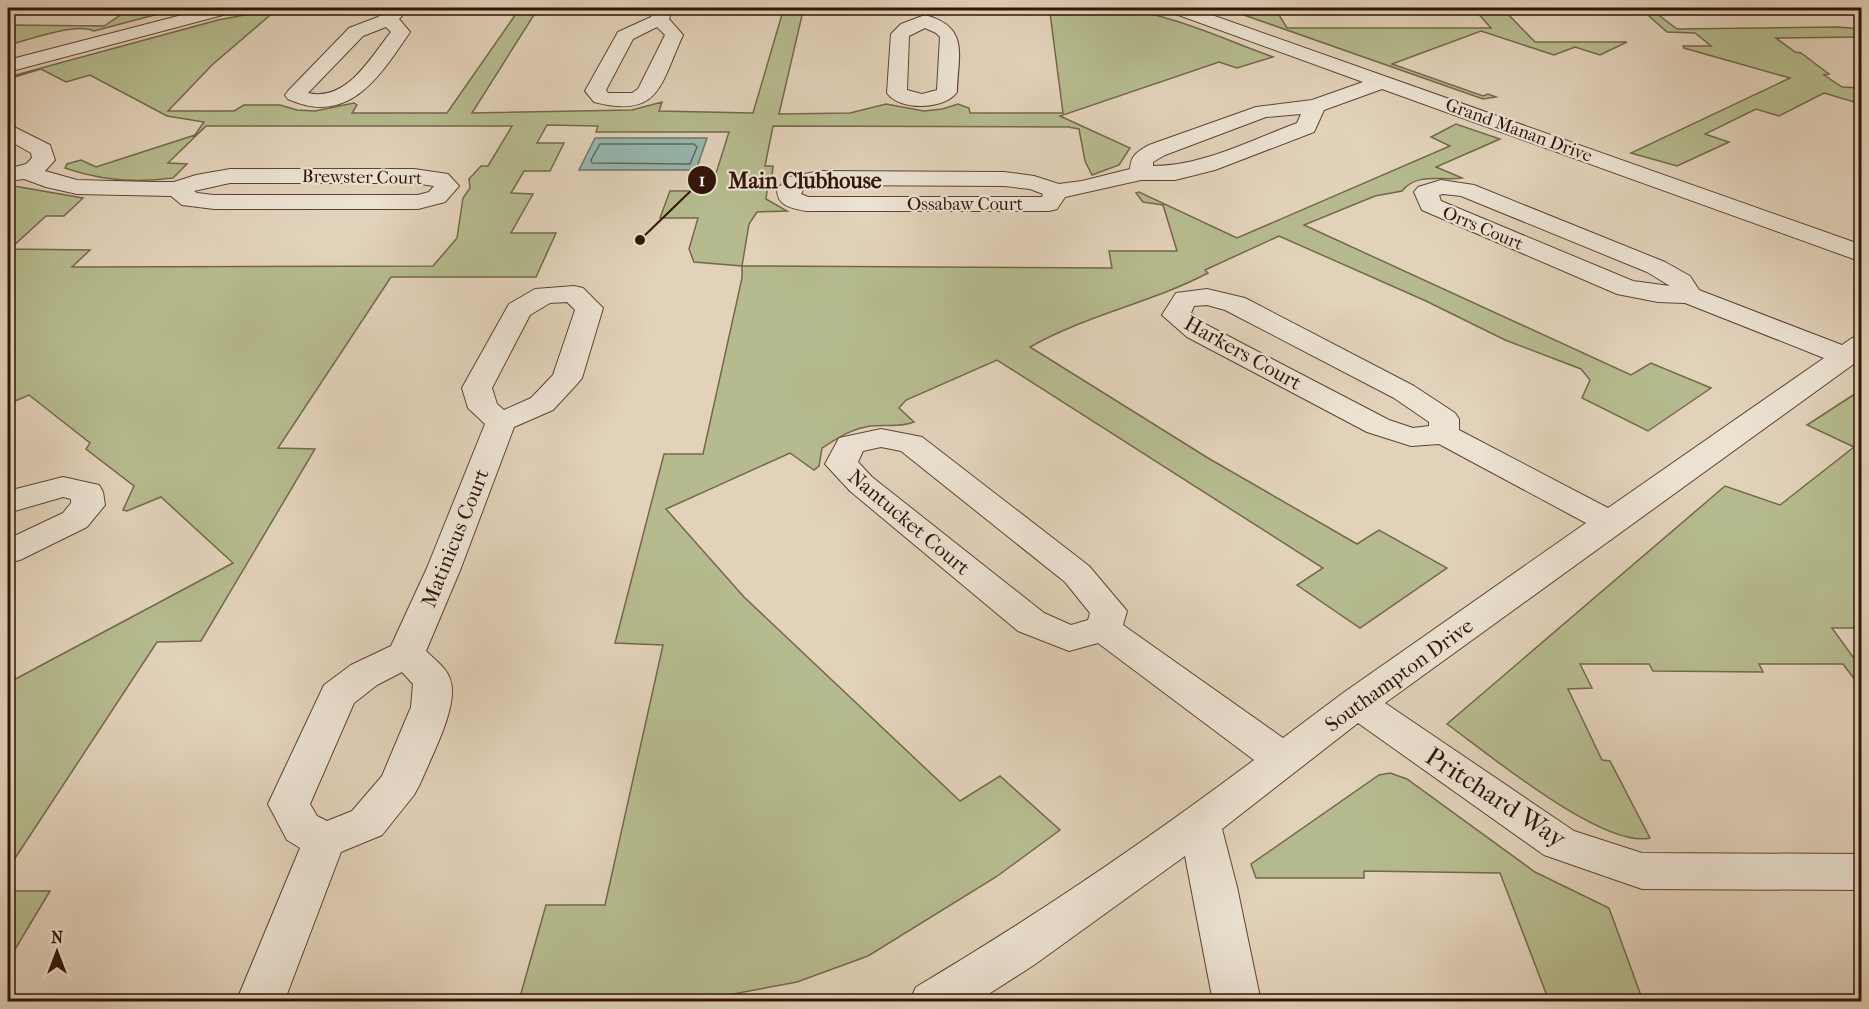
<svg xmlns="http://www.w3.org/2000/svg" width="1869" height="1009" font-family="'IM FELL French Canon',serif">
<rect width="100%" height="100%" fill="#e2d2ba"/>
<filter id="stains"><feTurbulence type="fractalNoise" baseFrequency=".00333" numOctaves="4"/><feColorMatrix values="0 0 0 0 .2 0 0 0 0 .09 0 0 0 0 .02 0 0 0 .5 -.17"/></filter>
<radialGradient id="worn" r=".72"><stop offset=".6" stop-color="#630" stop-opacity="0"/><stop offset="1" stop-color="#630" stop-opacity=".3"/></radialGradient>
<!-- green -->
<g fill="#b5bb8e" stroke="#73684a" stroke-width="1.5">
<path d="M131,8H181L94,31C74,22 30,40 8,45V25L104,26Z"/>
<path d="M280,8H385L382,10H276L212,65L168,111H234L244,105H280L297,110L315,111L354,103L357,105L352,113H447L518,11L499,10L501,8H563L562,10H537L472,113L632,110L662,102L659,111L753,113L783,11H761L762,8H826L825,11H803L779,114L850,113L886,104L924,111L942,109L958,104L969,108L970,113H1063L1050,13H1026L1025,8C1056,7 1088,4 1118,8C1171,14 1223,39 1273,57L1237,68L1219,62L1060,116L1130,148L1119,165L1092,175L1085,161L1079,129L1068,127L773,126L765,166H773L772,176L775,179L768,184L766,199L787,211L757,212L749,224L742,266L1112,268L1109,251H1177L1163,205L1143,202L1136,193L1139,192L1237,238L1450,146L1431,137L1456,124L1500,139L1436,167L1462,178C1441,181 1417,172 1402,191L1375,196L1304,225L1631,375L1651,363L1711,388L1648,431L1582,398L1590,380L1581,369L1505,340L1426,301L1279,236L1205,270L1208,273C1151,303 1086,315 1030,347L1208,458L1357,544L1379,530L1447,568L1360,628L1297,585L1323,568L997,360L906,400L899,408L914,422C899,428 886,424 870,426C851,429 838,438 822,448L819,466L814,470L790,453L666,509L744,597L960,801L1000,776L1060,830L996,877L868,956L797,982L717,997H520L546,905H605L663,645L615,643L664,454H703L742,278V266L694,262L689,249L698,218H660L670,191H692L694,183H713L729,132H596L598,126L547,125L537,143H564L550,171H524L511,193L533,194L511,233H556L536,277H391L278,448L315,449L201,641L157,642L8,869V683L233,563L161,497L127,511L123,510L134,486L86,449L90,443L29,395L8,404V381L14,377L8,372V185L83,198L64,216H46L10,249L90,250L72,267L433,266L457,238L463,198L470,188L469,179L481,166H488L512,126H206L168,163L187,164L173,178C137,183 99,180 65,168L67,164L81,160L96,167L195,135L204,122L167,116L90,75L66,82L41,69L8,79V77L218,20Z"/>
<polygon points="1224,8 1275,8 1287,28 1491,28 1473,8 1502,8 1535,42 1627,42 1600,55 1575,47 1554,55 1481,31 1392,64 1483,96 1488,94 1496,97 1483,99"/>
<polygon points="1640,8 1654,8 1659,12 1656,13 1677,29 1837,27 1861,29 1861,37 1776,38 1795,52 1801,53 1829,74 1824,75 1842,87 1861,88 1861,104 1824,93 1779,116 1756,109 1705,134 1729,142 1677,166 1631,153 1790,78 1684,48 1683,46 1711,46 1695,33 1667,32"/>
<path d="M1861,390V628H1832L1861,668V688L1843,664H1759L1763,672L1653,671L1649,664H1580L1592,688L1568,689L1602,760L1610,761L1650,838C1603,849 1487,753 1447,724L1725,486L1780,505L1854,447L1807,425Z"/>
<polygon points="1390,773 1407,779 1535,872 1609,908 1643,1001 1549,1001 1500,873 1364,871 1364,878 1256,878 1251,864 1379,775"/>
<polygon points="8,891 50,891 8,961"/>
</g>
<!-- water -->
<polygon fill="#95b8b0" stroke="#6d766c" stroke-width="1.5" points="595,138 707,138 696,170 579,170"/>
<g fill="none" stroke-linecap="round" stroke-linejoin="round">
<!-- shore -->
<polygon stroke="#63665b" stroke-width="1.5" points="600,144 694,144 697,147 690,164 592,163 591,160"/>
<!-- street casing -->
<g stroke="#5d4433" stroke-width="2">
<g id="street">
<polygon points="209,8 237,8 234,12 8,72 8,60"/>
<path d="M390,8H409L399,19L410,32C380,76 349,127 288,99L285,95L288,91L349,28L378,17ZM386,27L391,32C370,58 347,102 308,93L363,36Z"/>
<path d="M655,8H673L669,19L683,35C660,85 660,119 594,102L585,91L618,32L651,17ZM657,27L665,35L638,89L632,93H608L606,90L633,39Z"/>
<path d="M1167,8H1192L1862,245V262L1382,89L1324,110L1314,132L1215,170L1175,180H1141L1065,197L1057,209L1049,211H806C791,208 777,206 777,189L789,177L820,171L1004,172L1034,176L1059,184L1082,181L1130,169C1131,155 1137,152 1149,145L1256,107L1312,100L1363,82L1170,12ZM1301,114L1297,123C1251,140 1203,166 1153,166V162L1165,155L1266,117ZM820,185L1004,186L1030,189L1043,194L1042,197H808L801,194L804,188Z"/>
<path d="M925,15C970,27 958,55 957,92C945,110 899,111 887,93L891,34L901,24ZM925,28L936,33L940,37L937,90L922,94L907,90L909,36Z"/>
<path d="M8,124L50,145L55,160L45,171L77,180L153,182H174L196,175L230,169H414L448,174L459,186L445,202L418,209H214L182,205L171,196L77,194L46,187L24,179L8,181V169L26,164L32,158L31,153L8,140ZM230,183H414L434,186L429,192L418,195H214L197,193L194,191Z"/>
<path d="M1441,180L1474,185L1665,262L1690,276L1699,290L1842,345L1852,338L1862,336V358L1385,703L1574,831L1642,853L1862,854V890L1642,889L1544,855L1358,723L1222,829L1237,887L1261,1002H1213L1185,856L1034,965L976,1002H909L916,987C1033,918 1146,841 1254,760L1098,643L1069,651L1018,631L850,491L825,464L839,438L881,429L922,437L1089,566L1127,611L1123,625L1283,738L1343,693L1586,523L1439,444L1411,446L1367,432L1187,337L1162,315L1176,293L1207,289L1245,298L1414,386L1455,413L1459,419V430L1608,508L1824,358L1685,303L1658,302L1617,294L1422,210L1414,192L1418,187ZM1443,194L1461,196L1647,272L1670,286L1633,281L1441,201L1439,195ZM1207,305L1225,310L1394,398L1429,422V426L1413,428L1389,420L1207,325L1191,313L1194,306ZM881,447L901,451L1065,582L1090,613L1088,620L1071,625L1044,613L872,477L858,462L863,451Z"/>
<path d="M574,286L583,288L603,308L582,378L577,384L553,410L514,427L461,568L426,651C434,659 447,668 450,679C460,705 430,759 420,784L414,795L382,835L341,852L284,1002H236L300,848L287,840L268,804L324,685L351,665L391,646L427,568L485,424L468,408L462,388L509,304L535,289ZM567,302L575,310L553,375L531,398L504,410L497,404L492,388L530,315L550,303ZM402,672L413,684L411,707L382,776L352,811L327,821L317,816L310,804L354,703L377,685Z"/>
<polygon points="63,477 99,485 103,492 105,505 87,527 20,560 8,563 8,539 63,513 71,503 71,499 63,497 8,513 8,491"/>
</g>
</g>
<!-- street -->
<use href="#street" fill="#ece2d2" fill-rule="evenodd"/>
</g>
<g text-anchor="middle" stroke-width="4.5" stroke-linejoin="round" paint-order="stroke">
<!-- far-street labels -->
<g font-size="18" fill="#311406" stroke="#ece2d2">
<text transform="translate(1519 130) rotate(20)" y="6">Grand Manan Drive</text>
<text transform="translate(362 177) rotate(1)" y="6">Brewster Court</text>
<text x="965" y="210">Ossabaw Court</text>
<text transform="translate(1483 228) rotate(23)" y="6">Orrs Court</text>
</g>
<!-- street labels -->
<g font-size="21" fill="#311406" stroke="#ece2d2">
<text transform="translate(1243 353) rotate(29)" y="7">Harkers Court</text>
<text transform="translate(909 522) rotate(40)" y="7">Nantucket Court</text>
<text transform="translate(455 538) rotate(-68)" y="7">Matinicus Court</text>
<text transform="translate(1399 675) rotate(-36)" y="7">Southampton Drive</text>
</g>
<!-- near-street labels -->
<g font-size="26" fill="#311406" stroke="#ece2d2">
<text transform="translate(1496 797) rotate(33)" y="9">Pritchard Way</text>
</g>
</g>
<!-- callouts -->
<path fill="none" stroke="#311406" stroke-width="2" d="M640 240L702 180"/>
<g fill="#311406" stroke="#ece2d2" stroke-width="2">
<circle cx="640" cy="240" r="6"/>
<circle cx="702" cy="180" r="15"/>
</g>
<g font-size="18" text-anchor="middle" font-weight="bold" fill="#fff">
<text x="702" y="186">1</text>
</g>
<g font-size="22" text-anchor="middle" font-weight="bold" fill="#311406" stroke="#ece2d2" stroke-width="4.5" stroke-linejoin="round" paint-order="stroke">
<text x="805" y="188">Main Clubhouse</text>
</g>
<!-- margin -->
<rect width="1869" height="1009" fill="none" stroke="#e2d2ba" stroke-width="30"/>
<rect x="9" y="9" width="1851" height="991" fill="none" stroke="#311406" stroke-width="3"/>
<rect x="15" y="15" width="1839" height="979" fill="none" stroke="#311406" stroke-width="1.5"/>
<!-- north arrow -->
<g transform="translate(57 952)" stroke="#ece2d2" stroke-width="4.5" paint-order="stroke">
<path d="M0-4.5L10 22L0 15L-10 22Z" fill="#311406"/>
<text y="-9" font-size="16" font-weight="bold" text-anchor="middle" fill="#311406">N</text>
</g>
<rect width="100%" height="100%" filter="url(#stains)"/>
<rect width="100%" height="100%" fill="url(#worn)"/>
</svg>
